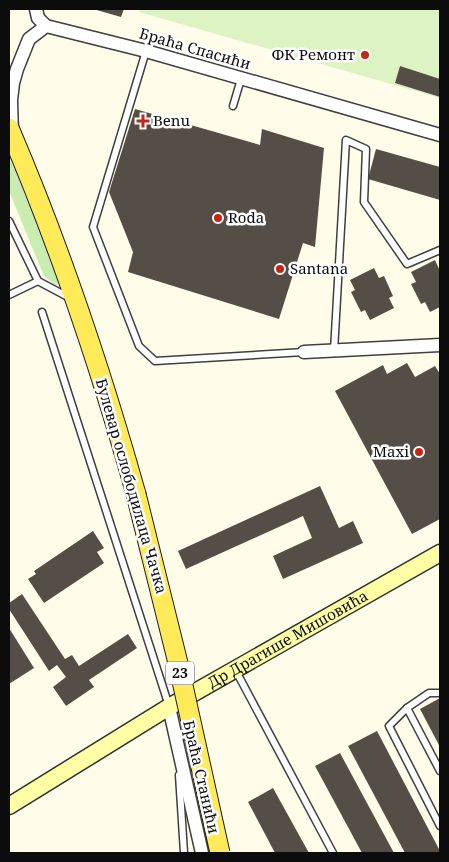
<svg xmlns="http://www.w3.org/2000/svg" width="449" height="862" font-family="'Noto Serif',serif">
<rect width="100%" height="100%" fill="#fffdea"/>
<!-- green -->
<polygon fill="#c9edb1" points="9,155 59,279 57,285 54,284 44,276 9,191"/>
<!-- pitch -->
<polygon fill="#ddf3c3" points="140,9 440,9 440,98 139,12"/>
<!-- building -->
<g fill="#554e47">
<polygon points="93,9 124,9 121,17"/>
<polygon points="400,66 440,79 440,97 395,83"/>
<polygon points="135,109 260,145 262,129 324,148 315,247 303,243 279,319 128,272 133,252 109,192"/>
<polygon points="376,149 440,167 440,200 368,179"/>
<polygon points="435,260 440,271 440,307 430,312 425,302 421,304 411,284 416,282 411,272"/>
<polygon points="374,268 379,278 384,276 393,296 389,298 394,308 370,320 365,310 361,312 351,292 355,290 350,280"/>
<polygon points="407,363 415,377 435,366 440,374 440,519 412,534 335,391 383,365 387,374"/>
<polygon points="320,486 339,528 353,521 363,543 283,579 273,556 312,538 303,516 186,569 178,551"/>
<polygon points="93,531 104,548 97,552 104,563 44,603 28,579 36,574 34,571"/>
<polygon points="22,594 65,659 72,655 79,666 128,634 137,648 89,680 94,687 66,706 53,687 66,677 57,665 49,671 9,609 9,603"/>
<polygon points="9,628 34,668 9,684"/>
<polygon points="440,698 440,747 420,709"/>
<polygon points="377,731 440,851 440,853 405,853 348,746"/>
<polygon points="340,753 394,853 362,853 315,766"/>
<polygon points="273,788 309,853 275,853 248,802"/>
</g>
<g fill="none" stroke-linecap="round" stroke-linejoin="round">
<!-- service casing -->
<g stroke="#3f3f3f" stroke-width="9">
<g id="service">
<polyline points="146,51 93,227 139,346 155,361 304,352"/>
<polyline points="233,106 241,79"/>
<polyline points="9,221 38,281 70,298"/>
<polyline points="9,295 38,281"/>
<polyline points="42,312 169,706"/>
<polyline points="334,351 346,140 366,149 364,202 407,264 440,250"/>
<polyline points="236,671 333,853"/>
<polyline points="440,693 429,693 407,708 389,726 440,826"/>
<polyline points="407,708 440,771"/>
<polyline points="179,775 184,853"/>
</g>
</g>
<!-- minor casing -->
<g stroke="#3f3f3f" stroke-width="15">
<g id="minor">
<polyline points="36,9 38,18 46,26 146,51 440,135"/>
<polyline points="12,135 11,100 13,83 17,69 29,39 46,26"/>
<polyline points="304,352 440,345"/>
<polyline points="169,707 202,853"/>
</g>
</g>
<!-- secondary casing -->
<g stroke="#2e2e2e" stroke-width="19">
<g id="secondary">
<path id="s1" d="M9,806L169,707L440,553"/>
</g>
</g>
<!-- primary casing -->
<g stroke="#1d1d1d" stroke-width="21">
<path id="primary" d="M9,128C60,247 101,370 136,494"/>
</g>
<!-- service -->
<use href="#service" stroke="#fff" stroke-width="6"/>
<!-- minor -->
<use href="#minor" stroke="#fff" stroke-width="12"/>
<!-- secondary -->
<use href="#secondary" stroke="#ffffa5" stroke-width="16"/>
<!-- primary -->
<use href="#primary" stroke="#ffea5a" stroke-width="19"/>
<!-- primary-bridge casing -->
<g stroke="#1d1d1d" stroke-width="21" stroke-linecap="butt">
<polyline id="primary-bridge" points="136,494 178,663 220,853"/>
</g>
<!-- primary-bridge -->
<use href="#primary-bridge" stroke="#ffea5a" stroke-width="19"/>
</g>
<!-- markers -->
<g fill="#c72418" stroke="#fff" stroke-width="2">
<circle cx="365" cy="55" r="5"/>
<path d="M140.5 113.5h5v5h5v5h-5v5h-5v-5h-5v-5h5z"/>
<circle cx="218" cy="218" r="5"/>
<circle cx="280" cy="269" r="5"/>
<circle cx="419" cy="452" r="5"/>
</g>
<g text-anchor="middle" stroke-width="5" stroke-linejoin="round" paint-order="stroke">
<!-- shield labels -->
<rect fill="#fff" stroke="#555" stroke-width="1" x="166" y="661.5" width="28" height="23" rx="4"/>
<g font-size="14" font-weight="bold" fill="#0c0c0c">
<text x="180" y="678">23</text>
</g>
<!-- street labels -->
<g font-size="15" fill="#0c0c0c" stroke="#fff">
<text transform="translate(195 49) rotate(16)" y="5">Браћа Спасићи</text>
<text transform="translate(131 486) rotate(74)" y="5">Булевар ослободилаца Чачка</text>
<text dy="5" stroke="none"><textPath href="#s1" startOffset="325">Др Драгише Мишовића</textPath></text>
<text transform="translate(201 777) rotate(77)" y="5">Браћа Станићи</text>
</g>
<!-- poi labels -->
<g font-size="15" fill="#0c0c0c" stroke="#fff" text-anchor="start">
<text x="355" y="60" text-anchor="end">ФК Ремонт</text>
<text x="153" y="126">Benu</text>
<text x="228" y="223">Roda</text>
<text x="290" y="274">Santana</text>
<text x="409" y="457" text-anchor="end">Maxi</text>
</g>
</g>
<!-- border -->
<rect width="449" height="862" fill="none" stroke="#0c0c0c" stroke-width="20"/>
</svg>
